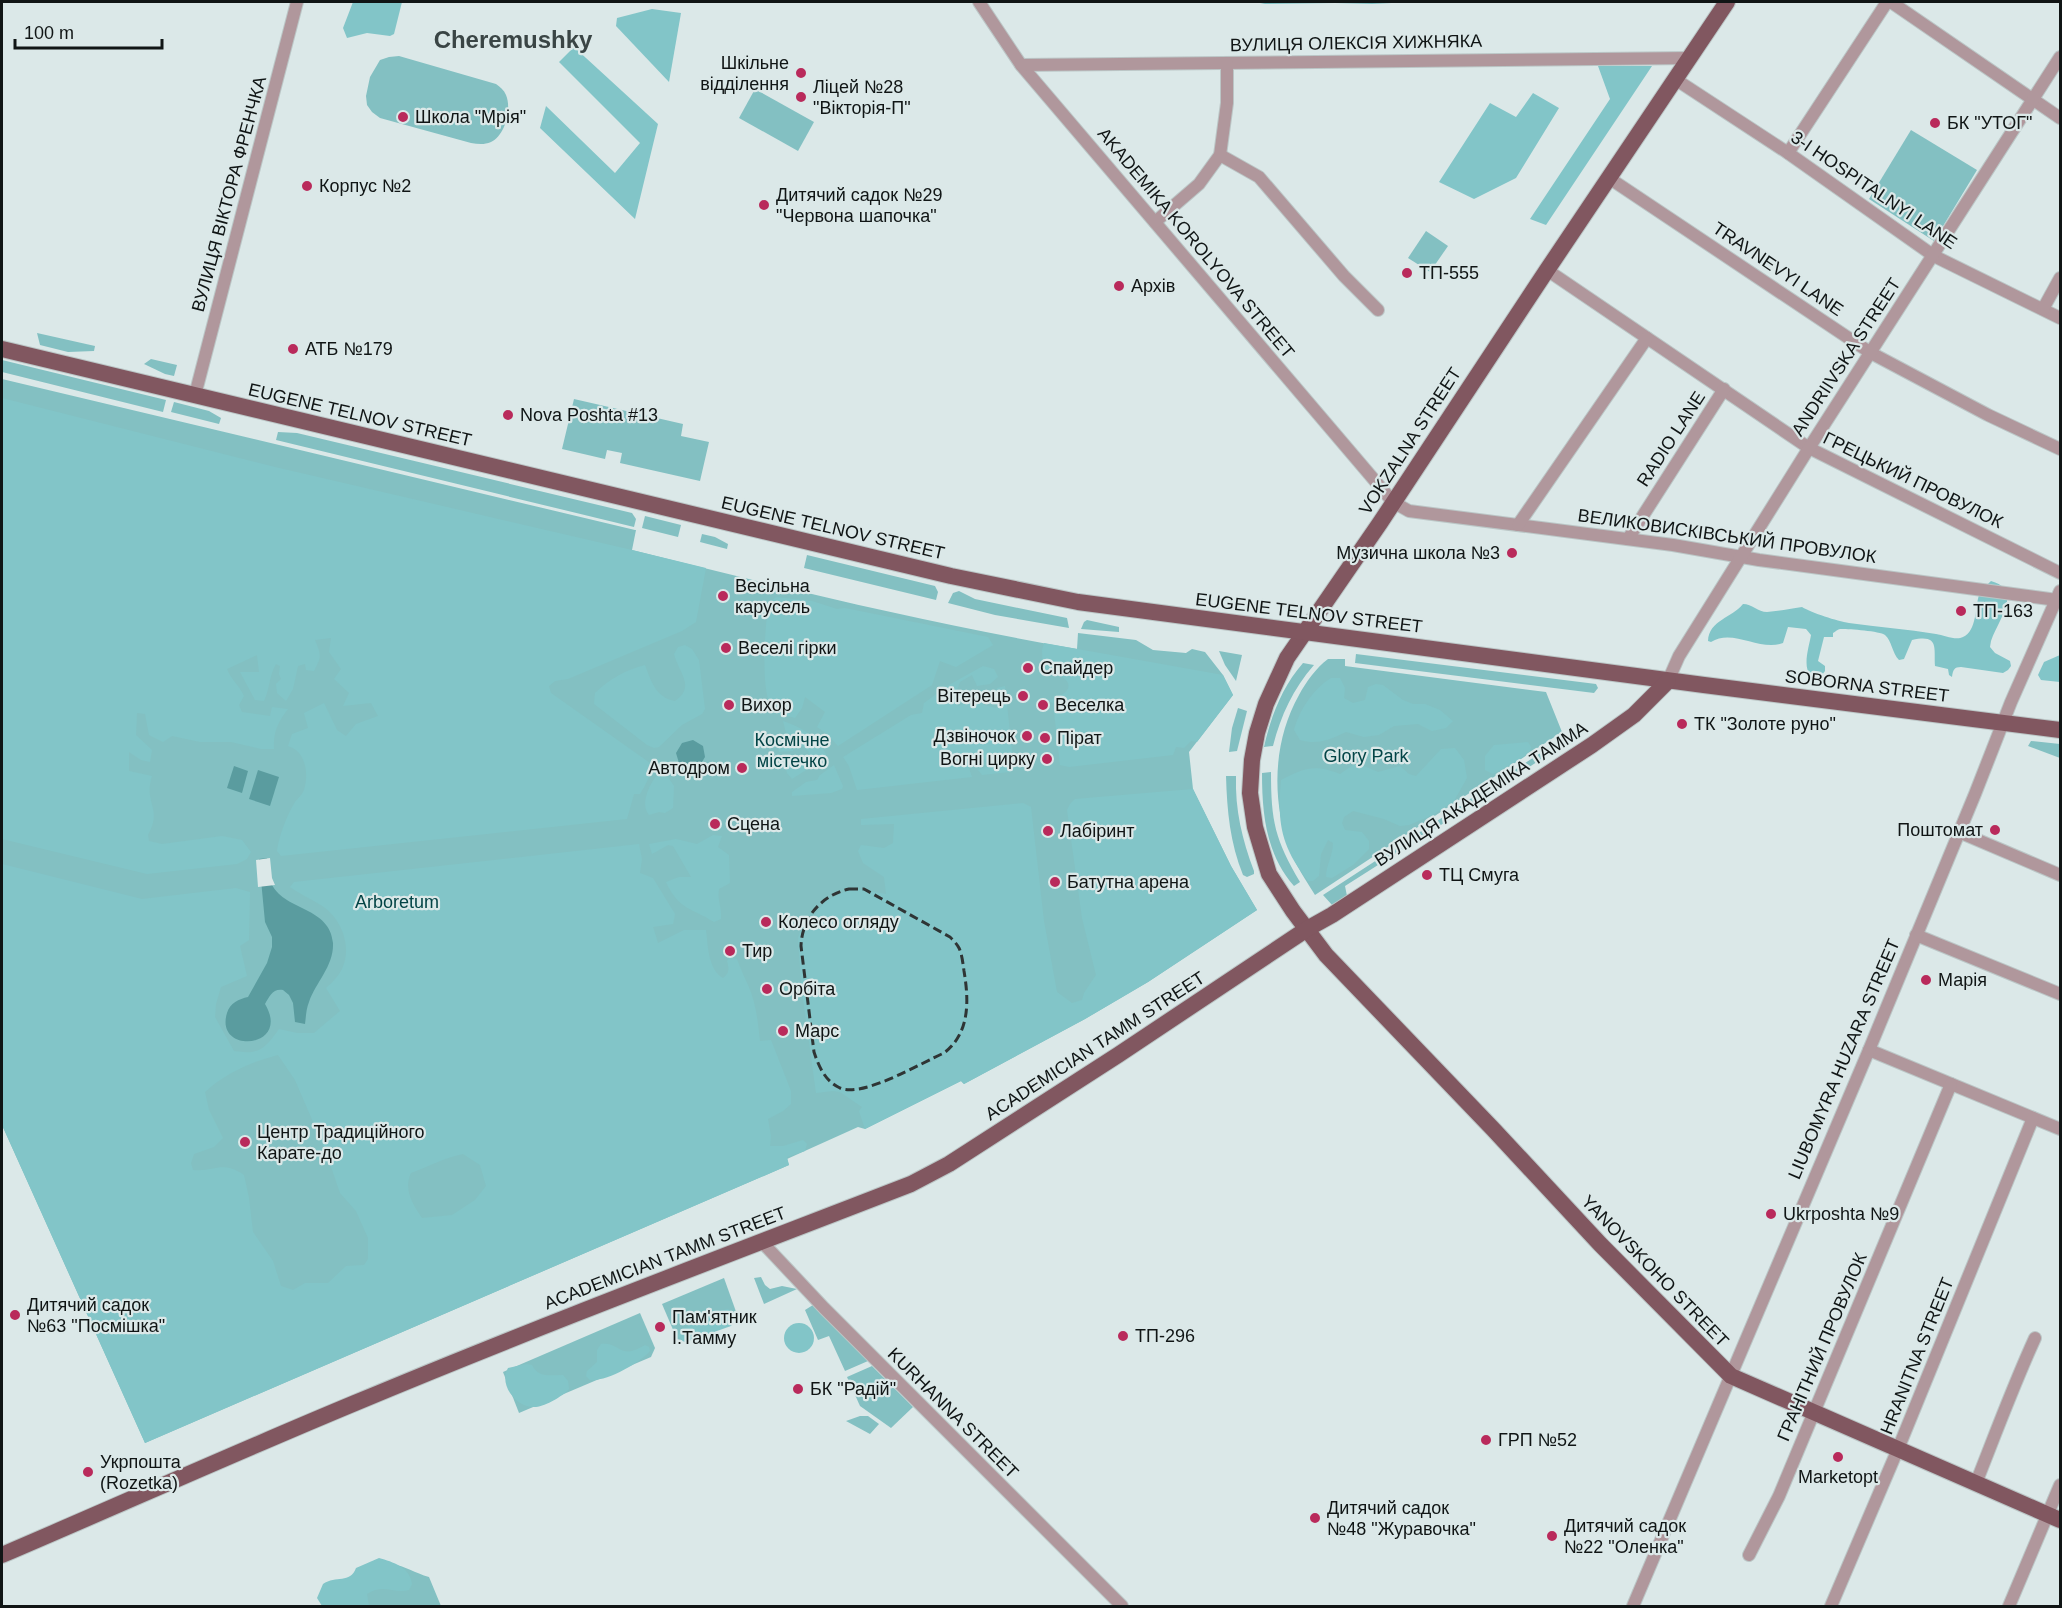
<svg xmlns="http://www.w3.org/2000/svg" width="2062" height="1608" font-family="Arial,sans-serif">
<rect width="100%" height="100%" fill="#dbe8e8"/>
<!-- green -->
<g fill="#83c0c2">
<path d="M399,56L496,84C500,87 504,90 506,95C512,109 505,136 491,142C484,145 478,144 471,143L380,118L372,112L367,105L366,96L370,77L380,60L389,57Z"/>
<polygon points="755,89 814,122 798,151 739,118"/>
<polygon points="1911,130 1977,170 1934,241 1869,199"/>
<polygon points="1426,231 1448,246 1430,272 1408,258"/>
<polygon points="37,333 95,346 94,351 68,352 40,345"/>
<polygon points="151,359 177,365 174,376 165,374 144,364"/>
<polygon points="2,360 166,400 163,412 2,372"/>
<path d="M2,379L635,530H636L632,550C779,587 927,623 1077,649L1078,633L1136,640L1153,650L1186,653L1192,649L1205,652L1223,675L1233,695L1189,752L1193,789L1231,866L1257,910L1148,982L1085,1019L964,1084L961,1081L865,1129L858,1127L787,1159L789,1165L145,1443L2,1125Z"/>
<polygon points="574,399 683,424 681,436 709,442 700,481 620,463 622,453 607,450 605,459 562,449"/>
<polygon points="174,402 209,411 221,418 219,424 171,412"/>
<polygon points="278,432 297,433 632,513 636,519 634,527 276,440"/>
<polygon points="645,516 681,525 678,537 642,528"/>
<polygon points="702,534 715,537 728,544 727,549 700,542"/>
<polygon points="807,555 935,586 938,592 936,600 804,568"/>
<polygon points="959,591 975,599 1067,618 1069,628 995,615 948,603 953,593"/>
<polygon points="1087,620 1119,627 1119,632 1081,629 1084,622"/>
<polygon points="1219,651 1242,655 1236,681 1225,665"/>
<polygon points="1356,654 1596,684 1598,688 1594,693 1355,663"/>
<path d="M1328,659H1345V666L1546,692L1562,732L1315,895C1306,880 1296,866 1290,850C1271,800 1273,741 1299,695C1306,682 1316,668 1328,659Z"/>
<path d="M1303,663L1314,665C1293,689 1281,715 1273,746L1264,747C1271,716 1282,687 1303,663Z"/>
<polygon points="1238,708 1247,711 1237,751 1229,752 1232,728"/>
<polygon points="1565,737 1569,741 1471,805 1467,801"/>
<polygon points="2031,741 2060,744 2060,758 2028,746"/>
<path d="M1271,772C1271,822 1275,839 1300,882L1294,886C1266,854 1262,814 1262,773Z"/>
<path d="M1226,776H1236C1235,810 1242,839 1254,871V874L1247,877L1243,875C1230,843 1227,811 1226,776Z"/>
<polygon points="1460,806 1466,809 1345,886 1347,896 1333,906 1323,895"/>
<polygon points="761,1277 765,1285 770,1289 782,1286 797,1289 764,1304 754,1278"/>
<polygon points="724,1278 739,1320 685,1342 677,1339 662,1304"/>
<polygon points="813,1305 868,1361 845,1371 829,1336 818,1340 805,1310"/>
<polygon points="640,1313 655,1348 651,1357 519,1413 503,1372"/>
<polygon points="872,1366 913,1407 891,1428 860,1406 847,1377"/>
<polygon points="860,1416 868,1416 879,1424 870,1434 846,1421"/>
<path d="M392,1564C405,1566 415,1573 429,1577L441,1606H333Z"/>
</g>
<!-- forest -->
<g fill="#82c5c8" fill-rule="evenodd">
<polygon points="353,2 402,2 394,34 390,36 367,33 347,38 343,28"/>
<polygon points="1255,2 1411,2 1372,4 1335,3 1265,4"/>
<polygon points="652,9 681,13 669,82 616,26 617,18"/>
<polygon points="574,47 658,124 635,219 540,128 546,106 615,173 640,143 559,62"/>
<polygon points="1598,66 1652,66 1546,225 1530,219 1610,99"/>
<polygon points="1533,93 1559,108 1516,178 1474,199 1439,182 1490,103 1516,117"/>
<path d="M2,398L275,467L632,550L706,568L696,622L682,631L568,679L555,681L549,686L551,693L650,763C652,773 646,785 640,794H634L627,819L281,856L277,851C279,836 287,815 295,802C298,798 302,795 304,790C309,774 306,751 288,746L292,734L308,728L304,713L324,703L337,730L346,736L356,724L378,716L371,703L343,706L349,693L334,679L341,669L329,652L331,638L315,640C321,655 322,656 314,671L306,670L305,664L298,666L293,689L286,701L277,693L276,684L281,679L279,674L280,666L276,664C269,676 270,688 264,701L255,700L240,672H259L257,655L227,669C232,681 239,685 244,696L239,705L242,712L270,716L272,707L288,709C278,722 273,732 274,749H261L231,742H200L172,736L163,742L149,735L145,714L137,713L136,735L152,750L150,762L141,760L129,752V771L152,776C143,803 163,808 148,835L149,841L162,844L222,836L242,840L251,852L247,859L237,864L147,874L2,839Z"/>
<path d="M1991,581C2024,590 1998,620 1991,641L1990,647L1995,653L2010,661L2011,666L2008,670L2003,673L1961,667C1954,667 1953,670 1952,677L1949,675L1948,669L1935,666C1934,647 1939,634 1912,640L1904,659L1899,660C1892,653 1892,641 1885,635C1880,631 1849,629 1842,629C1837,629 1837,631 1833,633V637H1824L1818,661L1825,666V671L1822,675L1811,676C1802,667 1809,647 1811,635L1806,629L1788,627L1783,643C1760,652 1733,628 1711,642L1708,641C1709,620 1732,618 1743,604C1752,604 1758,612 1767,612C1779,611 1789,609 1802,607C1812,613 1837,621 1849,623C1878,627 1907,629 1936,634C1944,635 1956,641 1963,637C1977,631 1975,607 1979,595C1981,590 1987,585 1991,581Z"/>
<path d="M776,597L812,601L837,609L845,608L988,637L993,645L956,667L940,661L932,685L838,746L827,734L817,727L825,712L805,697L802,708L795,718C789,716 781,715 776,713C758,701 766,624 768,604Z"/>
<path d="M1044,643L1223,675L1233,695L1197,742L1191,741L1184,748L1176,747L1173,755L1069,767L1060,765L1053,703L1047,701C1081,691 1071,676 1043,669L1042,650Z"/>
<path d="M685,645L692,649L699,660L705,709L702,714L682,725L659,747L654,748L647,745L594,704L595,693C609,679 626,670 645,665C651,681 656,698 675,701C696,687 679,673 674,654L678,647Z"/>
<polygon points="2060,655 2060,682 2041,680 2038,675 2044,662"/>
<polygon points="983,666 994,669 998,677 990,684 977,686 972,675 960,682 954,698 958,706 977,699 984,705 996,708 1001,704 998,700 997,688 1005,686 1014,769 1009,772 982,775 978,770 988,766 985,759 968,765 972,777 857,790 849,766 843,757 911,715 922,713 924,703 947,686"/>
<path d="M1331,678H1340L1345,688L1344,698L1353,703L1365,700L1368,687L1376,684L1383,685L1403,700L1413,704H1425L1440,710L1453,721L1446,728L1432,731L1418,724L1394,726L1379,735L1364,737L1346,732C1329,740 1318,745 1300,740L1294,730C1299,711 1313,689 1331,678Z"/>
<path d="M783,721C801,727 818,737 826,754L825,758L792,779L787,773L785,765L798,763L808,757L809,752L799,743L792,742L793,751L779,752L777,745L782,742L781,735L786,733Z"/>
<polygon points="1528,742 1531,747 1530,751 1519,760 1493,774 1485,770 1485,756 1494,745"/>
<path d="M1455,748L1464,760L1467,778L1454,801L1433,815L1409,825L1400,826L1384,819L1353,811L1344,817L1342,823L1345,830L1362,832L1369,841V849L1353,865L1332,878L1326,877C1326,865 1333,856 1333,843L1328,840L1321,854L1319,876L1313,881H1308C1281,846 1277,823 1281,780C1305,768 1314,764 1340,774L1353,765H1362L1378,772L1400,766L1409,774L1416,776L1441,749Z"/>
<polygon points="834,765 843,786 842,789 831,793 792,796 792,792 806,782 817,780 820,775"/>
<path d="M657,775L668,777L674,786L673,808L665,813L659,812L649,815C640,804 649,785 657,775Z"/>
<polygon points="1193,789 1231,866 1257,910 1148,982 1085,1019 964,1084 961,1081 865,1129 859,1111 862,1107 840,1092 833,1091 816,1093 801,984 798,938 800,932 826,901 852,888 886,894 884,877 863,863 858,851 861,845 884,848 893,843 894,824 861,825 861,819 1023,803 1031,807 1044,921 1057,992 1072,1003 1082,1000 1084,993 1096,975 1082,918 1067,810 1070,804 1075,799"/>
<path d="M713,835L722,836L718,847L729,855L730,883L719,889C717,900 722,907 721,919L714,922C690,907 679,910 666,882L679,877H691L673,846L668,845L652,854L649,844L676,839L697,844Z"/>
<path d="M639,844L642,859L640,873L653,878L675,914L673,924L653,927L658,943L684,930H706C708,945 708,970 723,978C730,973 729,968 727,961L730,957L737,959C740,968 744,976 748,985C756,1002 758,1023 760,1041L771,1040L791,1091V1104L783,1111L768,1119L771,1136L770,1146H783L803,1140L807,1144L805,1151L787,1157L789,1165L145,1443L2,1125V864L142,899L236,888L250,892L249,940L240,946L247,976L221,987L216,1004L215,1017L234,1051C259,1055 265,1049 279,1029L297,1033H314L340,1011L326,988C329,985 333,982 336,978C356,955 344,918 319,904C309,898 300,894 290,887L294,882ZM278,1055L295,1080L326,1152L340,1193L356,1211L368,1238V1259L364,1265L346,1266L328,1283H305L293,1290L281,1286L273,1261L253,1232L249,1198L244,1175C221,1160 216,1172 193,1170L191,1163L194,1154L214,1147L223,1138L209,1110L205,1092C226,1073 251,1062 278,1055ZM463,1154L480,1165L486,1186L475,1200L452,1215L422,1218C413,1205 403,1189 411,1173C430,1166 443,1158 463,1154Z"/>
<path d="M728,1309L734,1312C736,1318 735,1321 731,1326L689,1341H682L678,1336L679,1332L708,1314Z"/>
<circle cx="799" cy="1338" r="15"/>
<path d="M601,1344C622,1342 618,1361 645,1345L649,1347L650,1351C640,1363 606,1382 590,1380L586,1376L587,1371L597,1362V1350Z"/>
<path d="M526,1364L532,1365C538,1378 550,1375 563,1375L568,1381L569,1389C563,1396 546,1406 536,1407C517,1409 498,1385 508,1368Z"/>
<path d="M379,1558C393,1562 410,1567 412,1584L409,1590C393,1594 384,1583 367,1594L369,1606H322L317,1598L323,1584C336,1575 350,1584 356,1568Z"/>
</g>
<!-- water -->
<g fill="#5a9c9f">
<polygon points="693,740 703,746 705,757 699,767 693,765 689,769 679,763 676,753 682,743"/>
<polygon points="234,766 248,771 242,793 227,788"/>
<polygon points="258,770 279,777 270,806 249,799"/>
<path d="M267,858C268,867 268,877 272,885C286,911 330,907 333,943C334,966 316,982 309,1002C306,1009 306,1017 305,1024L295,1022L293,1003L289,995L283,990C273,988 269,997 265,1004C292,1049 214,1055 227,1013C230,1003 239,999 248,997L267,963L272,947V937L265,922L259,859Z"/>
</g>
<!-- pier -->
<polygon fill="#dbe8e8" points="270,858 272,878 275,885 258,887 256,860"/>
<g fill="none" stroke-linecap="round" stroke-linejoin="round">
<!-- minor casing -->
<g stroke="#bbc6c6" stroke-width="14">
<g id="minor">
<polyline points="979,2 1021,65 1393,502 1409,511 1673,545 1759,560 2057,600"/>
<polyline points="1891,2 2060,118"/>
<polyline points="1021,65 1691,58"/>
<polyline points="1675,79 1788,153 1934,256 2060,318"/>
<polyline points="1788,153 1887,2"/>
<polyline points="1220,155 1259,177 1344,276 1378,310"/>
<polyline points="1609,178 1871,353 1988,415 2060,449"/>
<polyline points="1155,222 1199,184 1220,155 1227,103 1227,63"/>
<polyline points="1547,270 1809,448 2060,573"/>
<polyline points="2043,309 2060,278"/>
<polyline points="195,395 297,2"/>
<polyline points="1518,525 1647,338"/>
<polyline points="1628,539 1724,389"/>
<polyline points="1668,681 1679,656 1809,448 2060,57"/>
<polyline points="1959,832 2060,875"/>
<polyline points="1916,935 2060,994"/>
<polyline points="1869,1050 2060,1129"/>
<polyline points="761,1241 824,1308 1122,1606"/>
<path d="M1976,1483C1995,1435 2013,1386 2035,1338"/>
<polyline points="1749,1555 1779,1496 1951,1084"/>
<polyline points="1633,1606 1869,1050 1975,794 2011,702 2060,591"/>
<polyline points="1831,1606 1898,1449 2033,1118"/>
<polyline points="2009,1606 2060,1485"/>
</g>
</g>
<!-- major casing -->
<g stroke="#bbc6c6" stroke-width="18">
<g id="major">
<polyline points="1727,2 1547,270 1380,523 1287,658 1266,704 1257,733 1252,760 1250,793 1255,827 1269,874 1293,911 1326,955 1493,1129 1600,1244 1731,1376 2060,1520"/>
<polyline points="2,349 951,576 1078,602 1704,685 2060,730"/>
<path d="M2,1555C119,1505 237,1452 355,1403C539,1326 725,1256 911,1184L949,1164L1118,1055L1307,929L1332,915L1592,745L1634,715L1668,681"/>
</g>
</g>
<!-- minor -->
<use href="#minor" stroke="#b0979c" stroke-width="12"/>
<!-- major -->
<use href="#major" stroke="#815760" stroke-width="16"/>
<!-- rail -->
<path stroke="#2f3535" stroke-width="3" stroke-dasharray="9 4.5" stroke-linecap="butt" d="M849,889H864L950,937C953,940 957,944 959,948C962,954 963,964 964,971C969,1001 970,1033 944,1053C921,1063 863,1098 840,1088C825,1081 819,1067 814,1052L801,946C802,917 822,895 849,889Z"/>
</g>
<!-- markers -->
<g fill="#b92a5b" stroke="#dbe8e8" stroke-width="2">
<circle cx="801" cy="73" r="6"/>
<circle cx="801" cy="97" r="6"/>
<circle cx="403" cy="117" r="6"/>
<circle cx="1935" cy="123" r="6"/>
<circle cx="307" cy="186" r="6"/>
<circle cx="764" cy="205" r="6"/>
<circle cx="1407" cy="273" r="6"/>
<circle cx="1119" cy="286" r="6"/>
<circle cx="293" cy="349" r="6"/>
<circle cx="508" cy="415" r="6"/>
<circle cx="1512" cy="553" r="6"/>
<circle cx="723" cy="596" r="6"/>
<circle cx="1961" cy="611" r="6"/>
<circle cx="726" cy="648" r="6"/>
<circle cx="1028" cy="668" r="6"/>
<circle cx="1023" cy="696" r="6"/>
<circle cx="729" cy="705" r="6"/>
<circle cx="1043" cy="705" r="6"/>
<circle cx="1682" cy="724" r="6"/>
<circle cx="1027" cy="736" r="6"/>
<circle cx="1045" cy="738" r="6"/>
<circle cx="1047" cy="759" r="6"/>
<circle cx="742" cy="768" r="6"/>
<circle cx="715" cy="824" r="6"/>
<circle cx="1995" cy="830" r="6"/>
<circle cx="1048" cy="831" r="6"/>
<circle cx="1427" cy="875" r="6"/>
<circle cx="1055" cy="882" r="6"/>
<circle cx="766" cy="922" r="6"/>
<circle cx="730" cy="951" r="6"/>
<circle cx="1926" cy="980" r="6"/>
<circle cx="767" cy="989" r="6"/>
<circle cx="783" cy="1031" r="6"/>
<circle cx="245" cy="1142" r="6"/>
<circle cx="1771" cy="1214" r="6"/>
<circle cx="15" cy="1315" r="6"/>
<circle cx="660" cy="1327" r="6"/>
<circle cx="1123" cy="1336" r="6"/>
<circle cx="798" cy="1389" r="6"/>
<circle cx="1486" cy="1440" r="6"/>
<circle cx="1838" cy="1457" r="6"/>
<circle cx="88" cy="1472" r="6"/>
<circle cx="1315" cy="1518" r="6"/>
<circle cx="1552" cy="1536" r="6"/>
</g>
<g text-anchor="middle" stroke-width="4.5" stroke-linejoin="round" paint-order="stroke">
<!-- street labels -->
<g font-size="18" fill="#101515" stroke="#dbe8e8">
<text transform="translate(1356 43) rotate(-1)" y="6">ВУЛИЦЯ ОЛЕКСІЯ ХИЖНЯКА</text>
<text transform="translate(1874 190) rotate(34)" y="6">3-I HOSPITALNYI LANE</text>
<text transform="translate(229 194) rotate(-75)" y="6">ВУЛИЦЯ ВІКТОРА ФРЕНЧКА</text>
<text transform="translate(1196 243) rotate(50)" y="6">AKADEMIKA KOROLYOVA STREET</text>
<text transform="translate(1778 269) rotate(34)" y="6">TRAVNEVYI LANE</text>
<text transform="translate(1846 357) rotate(-57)" y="6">ANDRIIVSKA STREET</text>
<text transform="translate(360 415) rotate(13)" y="6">EUGENE TELNOV STREET</text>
<text transform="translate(1671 439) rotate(-57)" y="6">RADIO LANE</text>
<text transform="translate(1410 441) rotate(-57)" y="6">VOKZALNA STREET</text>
<text transform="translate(1913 480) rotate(26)" y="6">ГРЕЦЬКИЙ ПРОВУЛОК</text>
<text transform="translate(833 528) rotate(13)" y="6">EUGENE TELNOV STREET</text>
<text transform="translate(1727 536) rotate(8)" y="6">ВЕЛИКОВИСКІВСЬКИЙ ПРОВУЛОК</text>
<text transform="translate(1309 613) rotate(7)" y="6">EUGENE TELNOV STREET</text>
<text transform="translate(1867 686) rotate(7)" y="6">SOBORNA STREET</text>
<text transform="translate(1481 794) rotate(-33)" y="6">ВУЛИЦЯ АКАДЕМІКА ТАММА</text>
<text transform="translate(1095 1046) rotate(-33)" y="6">ACADEMICIAN TAMM STREET</text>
<text transform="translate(1844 1059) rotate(-67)" y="6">LIUBOMYRA HUZARA STREET</text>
<text transform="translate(665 1258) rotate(-21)" y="6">ACADEMICIAN TAMM STREET</text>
<text transform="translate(1655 1271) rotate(46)" y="6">YANOVSKOHO STREET</text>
<text transform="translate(1822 1347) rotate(-67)" y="6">ГРАНІТНИЙ ПРОВУЛОК</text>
<text transform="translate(1917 1356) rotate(-68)" y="6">HRANITNA STREET</text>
<text transform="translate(953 1413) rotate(45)" y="6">KURHANNA STREET</text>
</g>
<!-- poi labels -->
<g font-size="18" fill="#101515" stroke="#dbe8e8" text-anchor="start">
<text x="789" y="69" text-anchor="end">Шкільне<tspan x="789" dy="21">відділення</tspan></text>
<text x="813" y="93">Ліцей №28<tspan x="813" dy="21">"Вікторія-П"</tspan></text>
<text x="415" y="123">Школа "Мрія"</text>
<text x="1947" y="129">БК "УТОГ"</text>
<text x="319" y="192">Корпус №2</text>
<text x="776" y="201">Дитячий садок №29<tspan x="776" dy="21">"Червона шапочка"</tspan></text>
<text x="1419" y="279">ТП-555</text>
<text x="1131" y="292">Архів</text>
<text x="305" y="355">АТБ №179</text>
<text x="520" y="421">Nova Poshta #13</text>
<text x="1500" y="559" text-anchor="end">Музична школа №3</text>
<text x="735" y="592">Весільна<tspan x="735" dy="21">карусель</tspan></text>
<text x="1973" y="617">ТП-163</text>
<text x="738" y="654">Веселі гірки</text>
<text x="1040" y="674">Спайдер</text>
<text x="1011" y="702" text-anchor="end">Вітерець</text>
<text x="741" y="711">Вихор</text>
<text x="1055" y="711">Веселка</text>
<text x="1694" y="730">ТК "Золоте руно"</text>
<text x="1015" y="742" text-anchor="end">Дзвіночок</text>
<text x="1057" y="744">Пірат</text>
<text x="1035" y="765" text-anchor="end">Вогні цирку</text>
<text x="730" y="774" text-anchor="end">Автодром</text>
<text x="727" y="830">Сцена</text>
<text x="1983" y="836" text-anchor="end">Поштомат</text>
<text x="1060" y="837">Лабіринт</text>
<text x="1439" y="881">ТЦ Смуга</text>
<text x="1067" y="888">Батутна арена</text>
<text x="778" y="928">Колесо огляду</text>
<text x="742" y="957">Тир</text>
<text x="1938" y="986">Марія</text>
<text x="779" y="995">Орбіта</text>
<text x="795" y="1037">Марс</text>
<text x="257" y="1138">Центр Традиційного<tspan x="257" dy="21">Карате-до</tspan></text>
<text x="1783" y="1220">Ukrposhta №9</text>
<text x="27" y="1311">Дитячий садок<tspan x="27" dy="21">№63 "Посмішка"</tspan></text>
<text x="672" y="1323">Пам'ятник<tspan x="672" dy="21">І.Тамму</tspan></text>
<text x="1135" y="1342">ТП-296</text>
<text x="810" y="1395">БК "Радій"</text>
<text x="1498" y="1446">ГРП №52</text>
<text x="100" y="1468">Укрпошта<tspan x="100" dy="21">(Rozetka)</tspan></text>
<text x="1838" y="1483" text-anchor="middle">Marketopt</text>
<text x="1327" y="1514">Дитячий садок<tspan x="1327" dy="21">№48 "Журавочка"</tspan></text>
<text x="1564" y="1532">Дитячий садок<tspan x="1564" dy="21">№22 "Оленка"</tspan></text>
</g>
<!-- park labels -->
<g font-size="18" fill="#034446" stroke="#dbe8e8">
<text x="792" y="746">Космічне<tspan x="792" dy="21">містечко</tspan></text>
<text x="1366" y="762">Glory Park</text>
<text x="397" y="908">Arboretum</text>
</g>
<!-- district labels -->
<g font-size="24" font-weight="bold" fill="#3a4545" stroke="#dbe8e8">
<text x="513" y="48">Cheremushky</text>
</g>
</g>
<!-- border -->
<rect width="2062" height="1608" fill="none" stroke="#101515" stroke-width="6"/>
<!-- scale -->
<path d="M15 39v9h147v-9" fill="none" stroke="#101515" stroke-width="3"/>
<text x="24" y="39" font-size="18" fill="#101515" stroke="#dbe8e8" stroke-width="4.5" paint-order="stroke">100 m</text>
</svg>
